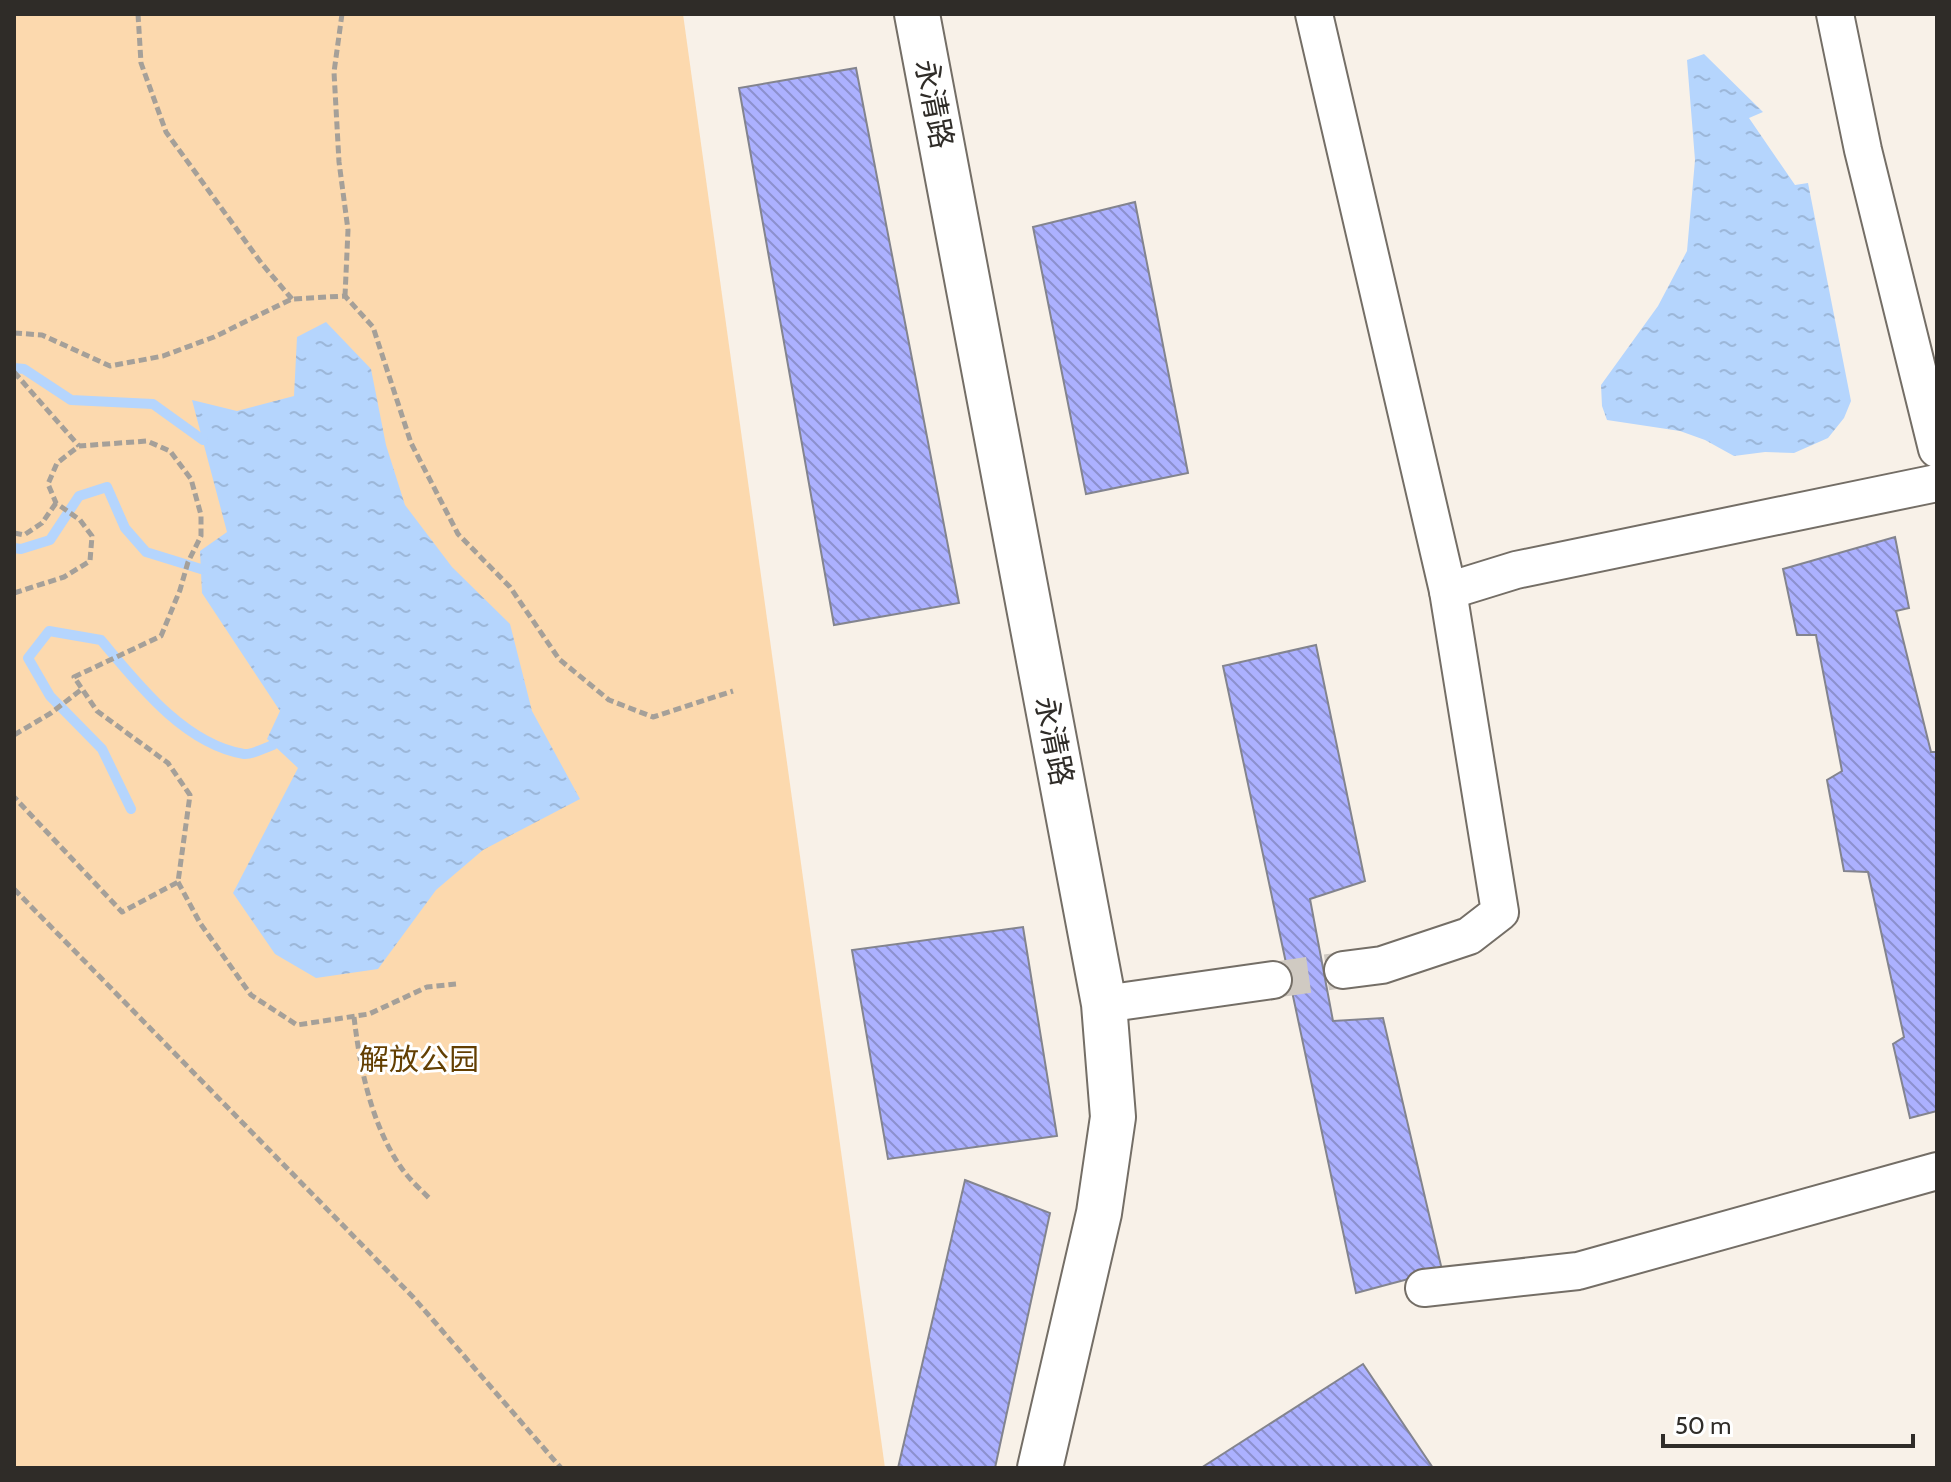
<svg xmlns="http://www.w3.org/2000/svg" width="1951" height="1482" font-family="Cabin,'Noto Sans SC',sans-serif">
<defs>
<pattern id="water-ripples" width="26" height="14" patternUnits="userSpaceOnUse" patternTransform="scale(2)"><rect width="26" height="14" fill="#b5d5fd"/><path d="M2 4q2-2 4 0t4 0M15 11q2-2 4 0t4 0" fill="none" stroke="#9cb7d9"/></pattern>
<pattern id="building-back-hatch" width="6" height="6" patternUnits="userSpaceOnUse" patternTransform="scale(2)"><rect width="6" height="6" fill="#acb1ff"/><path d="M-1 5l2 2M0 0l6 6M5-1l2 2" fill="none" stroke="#8c90ce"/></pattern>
</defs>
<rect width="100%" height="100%" fill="#f8f1e8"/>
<!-- green -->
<polygon fill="#fcd9ae" points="14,14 683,14 885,1468 14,1468"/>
<!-- water -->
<g fill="url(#water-ripples)">
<polygon points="1704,54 1763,112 1749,118 1795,185 1808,183 1851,401 1844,418 1828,438 1794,453 1765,452 1734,456 1705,440 1680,431 1607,420 1602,406 1601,385 1658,306 1687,251 1695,160 1687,60"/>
<polygon points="326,322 371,369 386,445 405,505 452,567 510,624 532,711 580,799 483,850 436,890 378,969 316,978 275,954 233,893 298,768 267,739 280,711 202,593 200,551 227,532 192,400 237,411 294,396 297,337"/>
</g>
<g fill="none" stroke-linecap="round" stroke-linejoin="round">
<!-- stream -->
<g stroke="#b5d5fd" stroke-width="10">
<polyline points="14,368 24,369 71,400 153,404 203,440"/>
<polyline points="14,548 21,549 50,540 79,496 107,487 125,528 146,552 201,569"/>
<path d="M131,809L102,749L50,696L28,658L49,631L101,640C137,683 184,744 244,754C252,755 264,748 273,745"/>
</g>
</g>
<!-- building -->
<g fill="url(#building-back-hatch)" stroke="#83848e" stroke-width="2">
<polygon points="856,68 959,603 834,625 739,88"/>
<polygon points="1135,202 1188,473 1086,494 1033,227"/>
<polygon points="1895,537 1909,608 1896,611 1931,752 1937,752 1937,1111 1910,1118 1893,1044 1904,1037 1868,872 1844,871 1827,780 1842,771 1816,635 1797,635 1783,569"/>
<polygon points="1316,645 1365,881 1310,899 1333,1021 1383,1018 1442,1270 1356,1293 1223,666"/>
<polygon points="1023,927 1057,1136 888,1159 852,950"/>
<polygon points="965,1180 1050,1213 995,1468 898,1468"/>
<polygon points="1363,1364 1433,1468 1201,1468"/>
</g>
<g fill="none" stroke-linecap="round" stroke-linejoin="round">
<!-- minor-tunnel -->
<polyline stroke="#d0cac2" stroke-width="36" stroke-dasharray="36 18" stroke-linecap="butt" points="1273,980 1343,970"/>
<!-- minor casing -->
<g stroke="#746e66" stroke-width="40">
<g id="minor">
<polyline points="1314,14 1448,591 1500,912 1469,936 1382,965 1343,970"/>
<polyline points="1835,14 1863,150 1937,449"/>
<polyline points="1448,591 1516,570 1937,483"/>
<polyline points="1104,1004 1273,980"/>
<polyline points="1424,1288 1578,1271 1937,1171"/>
</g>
</g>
<!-- tertiary casing -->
<g stroke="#746e66" stroke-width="48">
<polyline id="tertiary" points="917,14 1104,1004 1113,1117 1099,1213 1040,1468"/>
</g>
<!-- path -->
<g stroke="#a5a099" stroke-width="5" stroke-dasharray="8 4" stroke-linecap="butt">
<polyline points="138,14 141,63 166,132 262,264 292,299"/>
<polyline points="342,14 334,72 339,162 348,230 345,296"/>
<polyline points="14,333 42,335 110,366 163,356 214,337 292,299 345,296 373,327 411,443 458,534 510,587 559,659 609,700 653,717 733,691"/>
<polyline points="14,372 79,446"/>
<polyline points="14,533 24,535 42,523 56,503"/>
<polyline points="14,593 64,577 90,561 92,536 80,520 56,503 48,484 57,463 79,446 147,441 170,451 191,479 201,515 201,536 188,562 180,590 161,636 74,677 97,711 168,763 190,795 178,882 122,912 14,797"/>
<polyline points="14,735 51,713 82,689"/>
<polyline points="178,882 200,923 251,995 297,1025 369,1014 427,987 456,984"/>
<polyline points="14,889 413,1297 561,1468"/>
<path d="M354,1017C360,1068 371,1123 400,1166C408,1178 420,1189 430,1199"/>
</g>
<!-- minor -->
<use href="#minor" stroke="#fff" stroke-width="36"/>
<!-- tertiary -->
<use href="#tertiary" stroke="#fff" stroke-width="44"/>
</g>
<g text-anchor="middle" stroke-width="6" stroke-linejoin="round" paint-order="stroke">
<!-- street labels -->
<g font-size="30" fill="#2f2c28" stroke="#fff">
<text transform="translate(934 104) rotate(79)" y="10">永清路</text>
<text transform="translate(1054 741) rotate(79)" y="10">永清路</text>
</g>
<!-- park labels -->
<g font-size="30" fill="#633f02" stroke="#fff">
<text x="419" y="1070">解放公园</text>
</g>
</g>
<!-- border -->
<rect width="1951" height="1482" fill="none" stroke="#2f2c28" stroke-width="32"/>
<!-- scale -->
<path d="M1663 1434v12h250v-12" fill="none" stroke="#2f2c28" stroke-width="4"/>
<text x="1675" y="1434" font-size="24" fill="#2f2c28" stroke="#ffffff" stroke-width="6" paint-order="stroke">50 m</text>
</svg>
